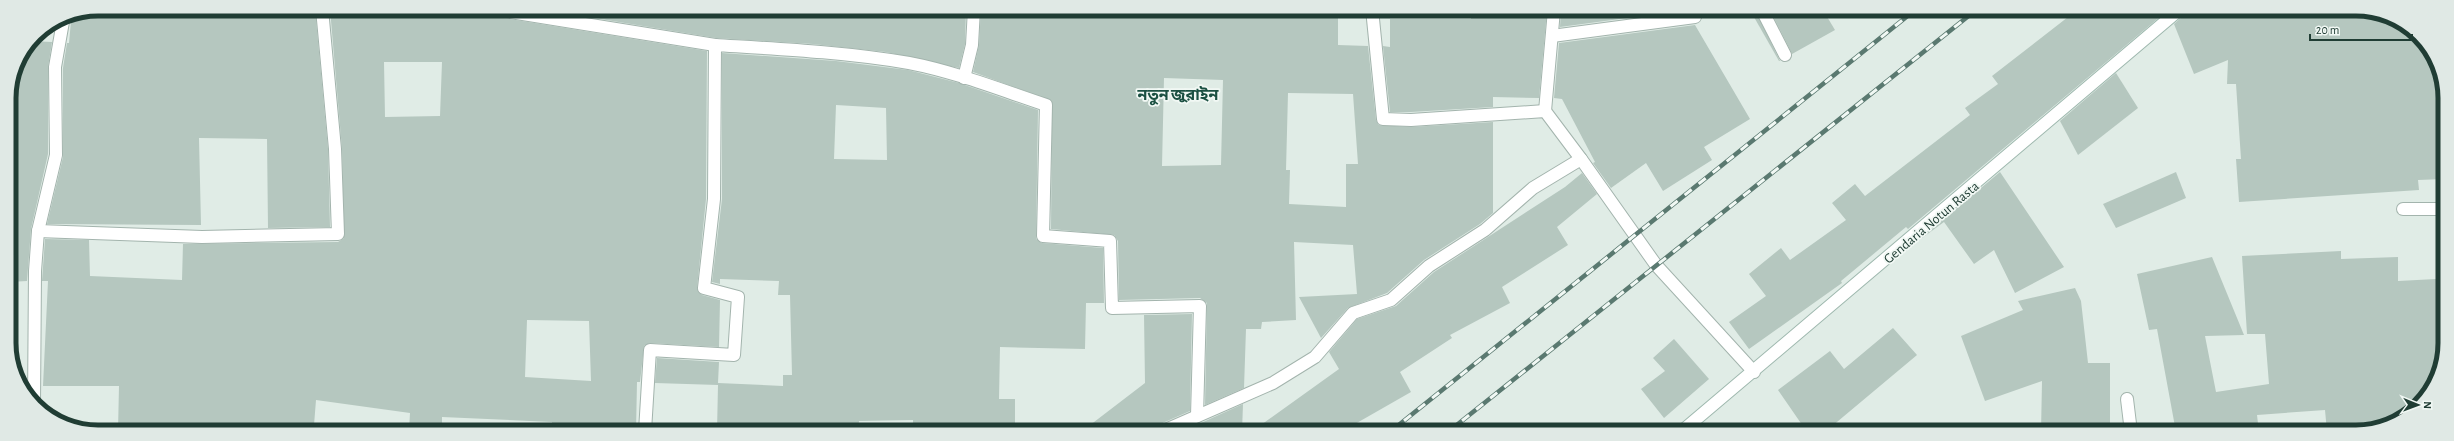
<svg xmlns="http://www.w3.org/2000/svg" width="2454" height="441" font-family="'Alegreya Sans','Noto Sans Bengali',sans-serif">
<rect width="100%" height="100%" fill="#e0ece6"/>
<!-- building -->
<g fill="#b5c7bf" fill-rule="evenodd">
<polygon points="98,9 315,9 328,149 330,227 268,228 267,139 199,138 201,225 47,224 63,157 63,68 67,43 69,43 71,21 80,21 81,12"/>
<path d="M330,9H485L491,16L707,51L706,199L697,288L702,295L720,300L719,347L650,343L644,346L640,382H637L636,431H552V422L442,417V431H409L410,413L316,400L314,425H309V431H118L119,386H43L48,281H42L45,239L89,240L90,276L182,280L183,244L338,242L344,238L342,149ZM384,62H442L440,116L385,117ZM527,320L589,321L591,381L525,377Z"/>
<polygon points="540,9 966,9 965,44 959,68 886,52 813,44 716,38"/>
<path d="M981,9H1338V45L1368,46L1376,120L1379,125L1411,127L1493,122V213L1480,224L1424,260L1387,293L1348,308L1321,338L1299,297L1357,294L1353,245L1294,242L1296,320L1262,322L1261,329H1246L1244,388L1205,405L1207,303L1200,298L1119,300L1118,241L1114,235L1051,229L1052,101L973,72L979,45ZM1164,78L1223,80L1221,165L1162,166ZM1288,93L1353,94L1358,164H1346V207L1289,204L1290,170H1286Z"/>
<polygon points="1471,9 1547,10 1539,98 1493,97 1493,107 1411,112 1390,112 1383,46 1390,47 1390,19 1471,19"/>
<polygon points="1561,10 1687,10 1560,27"/>
<polygon points="1750,10 1755,10 1780,61 1779,61"/>
<polygon points="1770,10 1823,10 1835,30 1792,54"/>
<polygon points="2077,10 2168,10 1908,229 1906,227 1841,281 1842,283 1749,349 1729,322 1766,296 1749,274 1781,248 1790,260 1846,220 1832,203 1855,184 1865,196 1970,115 1965,108 1998,84 1992,76"/>
<polygon points="2186,10 2368,10 2419,35 2443,80 2444,179 2418,180 2419,190 2239,202 2236,159 2241,159 2236,84 2227,84 2228,60 2194,74 2174,24 2184,15"/>
<polygon points="1695,25 1750,119 1704,147 1712,160 1663,191 1646,163 1611,188 1593,163 1595,162 1562,99 1554,98 1559,43"/>
<polygon points="31,41 52,42 48,67 48,154 31,229 27,281 10,282 9,98 16,64"/>
<path d="M722,53L836,61L908,70L959,83L1038,110L1036,239L1042,243L1103,248L1104,303H1086L1085,349L1000,347L999,399H1015V432L913,431V420L859,421L858,431H717L718,385L655,383L657,358L719,362L718,383L783,386V375H792L790,295H778L779,281L720,279V284L712,282L722,199ZM836,105L886,108L887,160L834,159Z"/>
<polygon points="2116,73 2138,108 2078,155 2060,121"/>
<polygon points="2000,172 2064,267 2015,293 1994,250 1974,264 1944,222 1918,241"/>
<polygon points="2176,172 2186,198 2116,228 2103,204"/>
<polygon points="1582,173 1597,194 1557,227 1568,245 1502,287 1510,303 1450,335 1452,338 1400,372 1411,392 1341,432 1251,432 1339,369 1329,352 1357,319 1396,306 1434,272 1565,187"/>
<polygon points="2341,251 2341,259 2398,257 2398,281 2436,279 2438,335 2444,334 2444,355 2433,387 2415,410 2390,425 2356,432 2327,432 2325,410 2257,415 2259,432 2176,432 2157,329 2149,330 2137,274 2212,257 2244,335 2205,336 2216,392 2269,384 2265,334 2247,334 2242,256"/>
<polygon points="2075,288 2081,301 2088,363 2110,363 2110,432 2041,432 2042,381 1985,401 1961,336 2023,310 2018,301"/>
<polygon points="1192,314 1190,411 1158,425 1154,432 1081,432 1145,383 1144,315"/>
<polygon points="1893,328 1917,355 1825,432 1807,432 1778,390 1830,351 1844,369"/>
<polygon points="1674,339 1709,379 1664,418 1641,389 1665,371 1653,358"/>
<polygon points="1243,404 1242,432 1181,432"/>
</g>
<g fill="none" stroke-linecap="round" stroke-linejoin="round">
<!-- street casing -->
<g stroke="#a3b4ad" stroke-width="14">
<g id="street">
<polyline points="492,9 715,45"/>
<polyline points="1372,9 1383,119 1411,120 1545,111 1581,159 1656,265 1754,372"/>
<polyline points="1762,10 1785,55"/>
<polyline points="1552,36 1695,17 1695,10"/>
<polyline points="964,78 972,45 974,9"/>
<polyline points="1545,111 1554,10"/>
<polyline points="2403,209 2444,209"/>
<polyline points="38,231 202,237 338,234 335,149 322,9"/>
<polyline points="2127,399 2131,432"/>
<polyline points="34,403 35,271 38,231 56,155 55,67 64,16"/>
<path d="M645,431L650,350L734,355L738,297L704,288L714,199L715,45C780,49 845,52 909,63C956,72 1001,90 1046,105L1043,236L1110,241L1112,308L1200,306L1197,416"/>
<polyline points="1161,432 1273,383 1315,357 1353,313 1391,300 1429,266 1485,230 1533,188 1581,159"/>
</g>
</g>
<!-- secondary casing -->
<g stroke="#9eb8ae" stroke-width="14">
<polyline id="secondary" points="1681,432 2179,10"/>
</g>
<!-- street -->
<use href="#street" stroke="#fff" stroke-width="12"/>
<!-- secondary -->
<use href="#secondary" stroke="#fff" stroke-width="12"/>
<!-- rail casing -->
<g stroke="#5a7970" stroke-width="4.5">
<g id="rail">
<polyline points="1390,432 1915,10"/>
<polyline points="1448,432 1976,10"/>
</g>
</g>
<!-- rail -->
<use href="#rail" stroke="#f1f8f4" stroke-width="3" stroke-dasharray="9" stroke-linecap="butt"/>
</g>
<g text-anchor="middle" stroke-width="3.5" stroke-linejoin="round" paint-order="stroke">
<!-- street labels -->
<g font-size="14" fill="#203d34" stroke="#f1f8f4">
<text transform="translate(1931 222) rotate(-40)" y="5">Gendaria Notun Rasta</text>
</g>
<!-- quarter labels -->
<g font-size="16" font-weight="bold" fill="#1b5042" stroke="#f1f8f4">
<text x="1178" y="100">নতুন জুরাইন</text>
</g>
</g>
<!-- crop -->
<path d="M0 0H2454V441H0ZM98 16H2356A82 82 0 0 1 2438 98V343A82 82 0 0 1 2356 425H98A82 82 0 0 1 16 343V98A82 82 0 0 1 98 16Z" fill="#e0e9e5" fill-rule="evenodd"/>
<path fill="none" stroke="#203d34" stroke-width="5" d="M98 16H2356A82 82 0 0 1 2438 98V343A82 82 0 0 1 2356 425H98A82 82 0 0 1 16 343V98A82 82 0 0 1 98 16Z"/>
<!-- north arrow -->
<g transform="translate(2418 405) rotate(91)" stroke="#f1f8f4" stroke-width="3" paint-order="stroke">
<path d="M0-3L7 15L0 10L-7 15Z" fill="#203d34"/>
<text y="-6" font-size="11" font-weight="bold" text-anchor="middle" fill="#203d34">N</text>
</g>
<!-- scale -->
<path d="M2310 34v6h102v-6" fill="none" stroke="#203d34" stroke-width="2"/>
<text x="2316" y="34" font-size="12" fill="#203d34" stroke="#f1f8f4" stroke-width="3" paint-order="stroke">20 m</text>
</svg>
